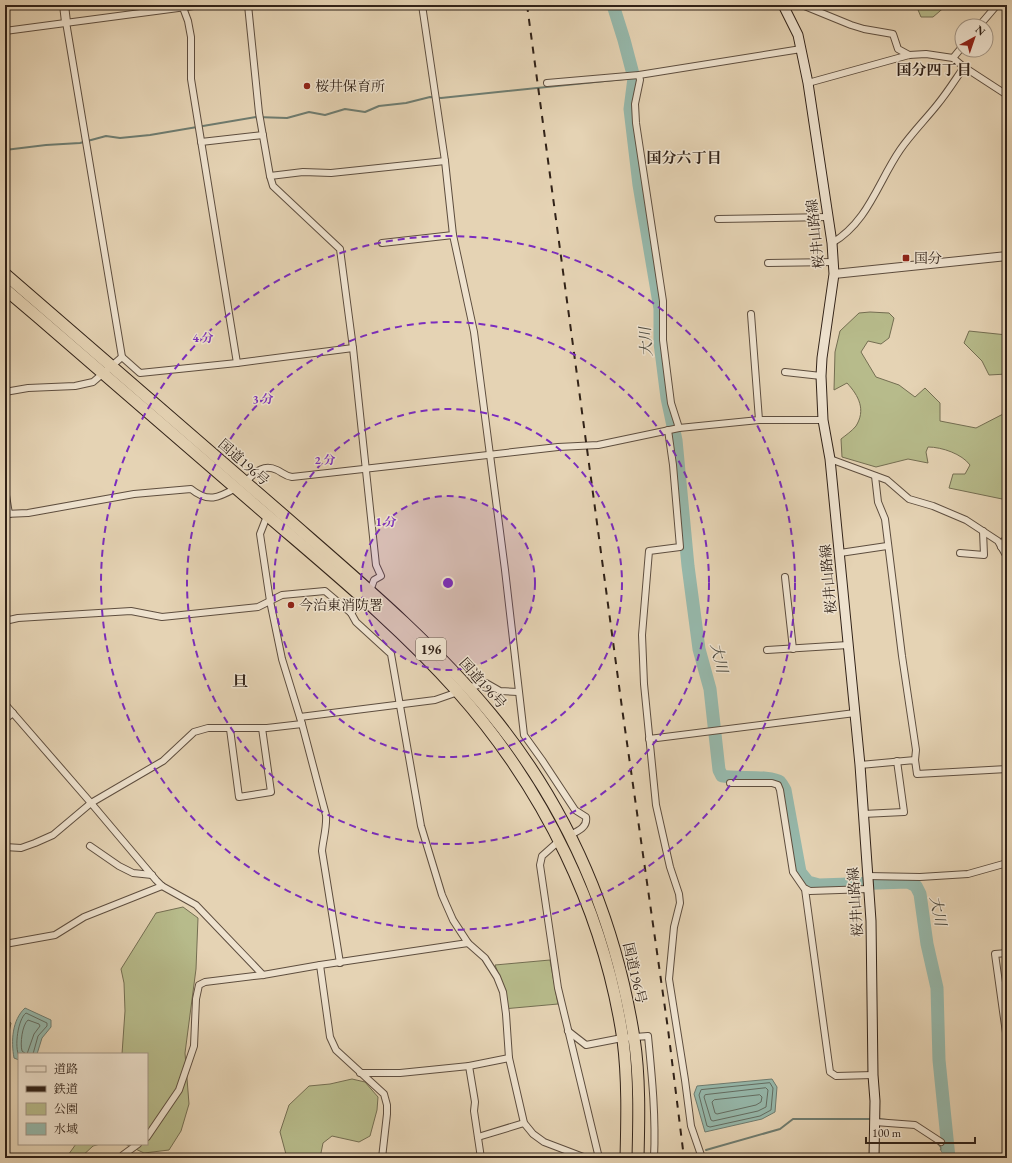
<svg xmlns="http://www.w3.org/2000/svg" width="1012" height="1163" font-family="'EB Garamond','Noto Serif JP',serif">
<rect width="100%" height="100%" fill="#e5d3b4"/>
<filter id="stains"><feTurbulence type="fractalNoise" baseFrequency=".005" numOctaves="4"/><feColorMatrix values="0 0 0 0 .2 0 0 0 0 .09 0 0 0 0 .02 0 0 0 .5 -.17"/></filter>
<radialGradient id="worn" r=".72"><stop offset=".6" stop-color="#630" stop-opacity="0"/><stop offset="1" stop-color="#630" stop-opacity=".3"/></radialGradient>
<!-- green -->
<g fill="#b7bb8b" stroke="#746e52">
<polygon points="916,5 947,5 933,17 921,17"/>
<path d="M870,312L889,313L894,318L889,338L881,344L868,341L861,352L876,377L899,385L915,397L925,388L940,403V421L976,428L1007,412V500L949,488L953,474H965L970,465C962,454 942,447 928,447L926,452L928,463L908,459L876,467L842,457L841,439C846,435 852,431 856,426C866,410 859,396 847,383L834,390L835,352L840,331L859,313Z"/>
<polygon points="969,331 1007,335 1007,374 989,375 982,361 964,343"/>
<polygon points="183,907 198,918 196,969 185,1053 189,1104 181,1131 169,1150 144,1153 125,1144 147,1144 147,1054 122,1054 125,1011 124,983 121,969 156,913"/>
<polygon points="550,960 558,1004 503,1009 500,978 495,965"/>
<polygon points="5,1019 11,1023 5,1052"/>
<polygon points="352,1079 365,1082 378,1097 377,1110 370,1136 359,1142 332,1136 323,1143 320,1158 287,1158 280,1132 289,1105 309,1086 330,1084"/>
<polygon points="76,1144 100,1144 93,1146 80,1158 66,1158"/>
</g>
<!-- water -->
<g fill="#96b8ab" stroke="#6e7c70">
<path d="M25,1008L51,1020V1027L42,1038L37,1054H19V1060L14,1058C11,1041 12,1020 25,1008Z"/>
<polygon points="772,1079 777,1087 775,1112 762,1119 705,1132 694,1094 697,1086"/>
<polygon points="945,1147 950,1148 953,1158 946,1158 940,1149"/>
</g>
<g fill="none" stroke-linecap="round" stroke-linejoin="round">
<!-- shore -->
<g stroke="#646d62" stroke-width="1">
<path d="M26,1054L22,1051C20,1044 22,1025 28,1020L39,1024L40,1026L34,1034L27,1054"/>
<path d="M19,1056C14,1047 18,1019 26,1013L47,1023V1026L38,1036L33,1054"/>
<polygon points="770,1083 773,1088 771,1110 760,1116 710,1127 707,1126 699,1095 701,1090"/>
<polygon points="766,1088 768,1090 766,1107 758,1111 713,1121 711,1120 704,1097 705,1095"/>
<polygon points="760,1095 762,1097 761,1102 756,1105 717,1114 715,1113 712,1102 714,1100"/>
</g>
<!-- stream -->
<g stroke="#6e7c70" stroke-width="2">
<polyline points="5,150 46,145 80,143 106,136 120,138 150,135 256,117 287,118 309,112 325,115 345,109 365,112 379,106 406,103 430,97 441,98 634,78"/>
<polyline points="877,1119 887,1120"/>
<polyline points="937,1142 943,1150"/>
<polyline points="706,1150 780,1129 793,1119 873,1119"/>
</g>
<!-- river -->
<path stroke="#96b8ab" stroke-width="13" d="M613,5L624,40L634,78L630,109L639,185L660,309V343L667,398L676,440L688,566L699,649L710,689L719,770L722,776C736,779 771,775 780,782C782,784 784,788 785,790L800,872L808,882L819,885L908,882L916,886L920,894L927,944L937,988L939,1060L949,1158"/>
<!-- minor casing -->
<g stroke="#5e4e3f" stroke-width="8">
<g id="minor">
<polyline points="182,5 188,21 191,37 191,79 237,363"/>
<path d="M422,5L445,161L453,235L474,332L505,570L524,735L542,760L575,810L586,817C588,828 576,832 568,836"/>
<polyline points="784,6 802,5 851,25 864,29 893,34 898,49 909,55"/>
<polyline points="66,22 122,357"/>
<polyline points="979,26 997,5"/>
<polyline points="5,31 201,5"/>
<polyline points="953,58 962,47"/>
<polyline points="639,75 640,80 635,104 636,123 663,301 663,340 671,403 679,428"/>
<polyline points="547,83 639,75 801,49"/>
<polyline points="808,83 909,55 926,54 953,58 964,67 1007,95"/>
<polyline points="201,142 263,135"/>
<polyline points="270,176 303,172 331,173 445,161"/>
<polyline points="718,219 828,217"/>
<polyline points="382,243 453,235"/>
<path d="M832,243C868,222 878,182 900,150C911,134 925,120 937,105C947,93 955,80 964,67"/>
<polyline points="768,263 834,262"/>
<polyline points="751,314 759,420"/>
<polyline points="785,372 821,376"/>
<polyline points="5,392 28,388 75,386 93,382 122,357 140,373 237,363 353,348"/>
<polyline points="668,430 673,465 680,547 649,551 642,635 644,684 656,805 670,867 679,894 680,903 674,927 669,979 685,1080 691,1126 702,1158"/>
<polyline points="830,459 887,480 909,499 933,506 966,520 998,541 1007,557"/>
<polyline points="875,476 878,502 885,519 902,656 916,750 915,760"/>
<path d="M244,483C254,474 262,463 277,470C283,473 285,476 292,477L558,447L598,445L679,428L759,420H823"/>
<polyline points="5,489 9,514"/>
<path d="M5,514L28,513L134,494L191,489C208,503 218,498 236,488"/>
<path d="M267,516L260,534L270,601L282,659L302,724L326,815C327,828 323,839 322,851L340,963"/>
<polyline points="1001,547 1007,536"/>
<polyline points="840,553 887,546"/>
<polyline points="960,553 984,555 983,531"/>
<polyline points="785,577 793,649"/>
<polyline points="351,613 356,622 391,654 421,826 442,895 453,920 468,943 485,958 497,977 503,992 506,1014 509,1058 524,1123 533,1134 544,1142 586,1158"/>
<polyline points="5,621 18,618 131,611 162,617 258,607 282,595 325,591 351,613 370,591 374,580 381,576 376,565 353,348 340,249 273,186 270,176 259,113 248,5"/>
<polyline points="767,650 848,645"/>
<polyline points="467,688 486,683 500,691 518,692"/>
<polyline points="5,704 91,803 156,880 162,886 196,905 263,975"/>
<polyline points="300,717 435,700 458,692"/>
<polyline points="5,719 13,713"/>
<polyline points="230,729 239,797 271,792 262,728"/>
<polyline points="649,739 855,713"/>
<polyline points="860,765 915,760 917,774 1007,769"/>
<polyline points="730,783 772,783 778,785 780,790 793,872 804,888 810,891 869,889"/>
<polyline points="863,814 904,812 897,761"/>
<polyline points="560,840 542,856 540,865 558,988 599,1158"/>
<polyline points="90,846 119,866 133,873 152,875"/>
<polyline points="5,847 21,848 35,843 53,835 91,803 163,761 194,732 208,728 267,728 302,724"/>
<polyline points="867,876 920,877 968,874 1007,863"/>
<polyline points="805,889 830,1072 836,1076 873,1075"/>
<polyline points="5,944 55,935 84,917 162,886"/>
<polyline points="1007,953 995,954 1007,1040"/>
<polyline points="320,965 330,1037 336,1050 384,1094 387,1105 387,1114 382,1158"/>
<path d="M568,1031L586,1045L622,1038L648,1036C652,1077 656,1117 654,1158"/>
<polyline points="360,1073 400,1073 469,1066"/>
<polyline points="875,1122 915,1125 941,1142"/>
<polyline points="147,1137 179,1090 194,1046 196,999 199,985 205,982 263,975 320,965 468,943"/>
<polyline points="478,1137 524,1123"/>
<polyline points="121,1158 123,1155 138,1144"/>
<polyline points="481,1158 474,1111 475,1102 469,1066 509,1058"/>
</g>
</g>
<!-- tertiary casing -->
<g stroke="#5e4e3f" stroke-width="10">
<g id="tertiary">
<polyline points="64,5 66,22"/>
<polyline points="834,274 1007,256"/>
</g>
</g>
<!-- secondary casing -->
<g stroke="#312218" stroke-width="11">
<polyline id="secondary" points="783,5 798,35 808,83 832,243 834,274 822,358 821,376 823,420 830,459 860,765 871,921 873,1075 875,1101 874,1158"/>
</g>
<!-- trunk casing -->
<g stroke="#312218" stroke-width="13">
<g id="trunk">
<path d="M5,274C97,354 189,433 281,513C354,577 429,639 491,714C568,808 615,918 634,1038C640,1077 639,1119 638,1158"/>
<path d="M5,289C93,364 180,440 268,516C333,572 400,627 457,691C544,789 604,911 623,1040C628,1079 627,1119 626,1158"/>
</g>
</g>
<!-- minor -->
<use href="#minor" stroke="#eee2ce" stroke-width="6"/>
<!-- tertiary -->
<use href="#tertiary" stroke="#eee2ce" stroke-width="8"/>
<!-- secondary -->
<use href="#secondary" stroke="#eee2ce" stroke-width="9"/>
<!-- trunk -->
<use href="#trunk" stroke="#e5d3b4" stroke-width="11"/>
<!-- rail -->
<polyline stroke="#312218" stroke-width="2" stroke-dasharray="7 7" stroke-linecap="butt" points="527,5 622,708 668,1029 684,1158"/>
</g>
<!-- distance rings -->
<circle cx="448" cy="583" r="87" fill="#7b2cbf" fill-opacity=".12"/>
<g fill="none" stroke="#7b2cbf" stroke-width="2" stroke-dasharray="7 5">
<circle cx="448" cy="583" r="87"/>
<circle cx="448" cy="583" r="174"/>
<circle cx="448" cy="583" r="261"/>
<circle cx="448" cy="583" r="347"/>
</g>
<!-- markers -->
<g fill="#8f2418" stroke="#eee2ce" stroke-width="1.5">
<circle cx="307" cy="86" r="4"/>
<rect x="902" y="254" width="8" height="8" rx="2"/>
<circle cx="291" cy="605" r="4"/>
</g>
<g text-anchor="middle" stroke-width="3" stroke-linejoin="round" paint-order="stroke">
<!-- shield labels -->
<rect fill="#eee2ce" stroke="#6a5c4f" stroke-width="1" x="416" y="638" width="30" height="22" rx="3"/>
<g font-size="13" font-weight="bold" fill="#312218">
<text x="431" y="654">196</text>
</g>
<!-- poi labels -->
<g font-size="14" fill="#312218" stroke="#eee2ce" text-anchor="start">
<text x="315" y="91">桜井保育所</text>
<text x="914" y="263">国分</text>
<text x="299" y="610">今治東消防署</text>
</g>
<!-- street labels -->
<g font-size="14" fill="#312218" stroke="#eee2ce">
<text transform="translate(815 234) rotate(-96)" y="5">桜井山路線</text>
<text transform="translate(244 462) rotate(41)" y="5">国道196号</text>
<text transform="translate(828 579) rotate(-95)" y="5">桜井山路線</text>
<text transform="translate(483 683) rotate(48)" y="5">国道196号</text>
<text transform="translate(855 902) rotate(-94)" y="5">桜井山路線</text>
<text transform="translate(635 973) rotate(77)" y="5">国道196号</text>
</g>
<!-- neighbourhood labels -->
<g font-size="15" font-weight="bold" fill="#312218" stroke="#eee2ce">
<text x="934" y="75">国分四丁目</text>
<text x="684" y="163">国分六丁目</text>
</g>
<!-- water labels -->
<g font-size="15" font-style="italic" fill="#4a483d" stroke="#eee2ce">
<text transform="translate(646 342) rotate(-94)" y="5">大川</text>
<text transform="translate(719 658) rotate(77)" y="5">大川</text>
<text transform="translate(938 911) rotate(78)" y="5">大川</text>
</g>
<!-- quarter labels -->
<g font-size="16" font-weight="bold" fill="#312218" stroke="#eee2ce">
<text x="240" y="687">旦</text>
</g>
</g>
<circle cx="448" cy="583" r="6" fill="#7b2cbf" stroke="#eee2ce" stroke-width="2"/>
<g font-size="12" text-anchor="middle" font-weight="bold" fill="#7b2cbf" stroke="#eee2ce" stroke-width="3" stroke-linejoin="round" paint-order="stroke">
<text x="203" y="342">4 分</text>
<text x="263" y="403">3 分</text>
<text x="325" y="464">2 分</text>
<text x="386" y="526">1 分</text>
</g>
<!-- margin -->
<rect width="1012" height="1163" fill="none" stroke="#e5d3b4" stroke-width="20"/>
<rect x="6" y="6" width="1000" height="1151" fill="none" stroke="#312218" stroke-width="2"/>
<rect x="10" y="10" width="992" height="1143" fill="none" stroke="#312218"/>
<!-- legend -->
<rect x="18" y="1053" width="130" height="92" fill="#eee2ce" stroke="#a29585"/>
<rect x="26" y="1066" width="20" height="6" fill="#eee2ce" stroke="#a29585"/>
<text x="54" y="1073" font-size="12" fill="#312218">道路</text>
<rect x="26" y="1086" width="20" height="6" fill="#312218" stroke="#a29585"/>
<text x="54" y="1093" font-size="12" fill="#312218">鉄道</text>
<rect x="26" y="1103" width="20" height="12" fill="#b7bb8b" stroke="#a29585"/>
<text x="54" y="1113" font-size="12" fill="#312218">公園</text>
<rect x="26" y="1123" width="20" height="12" fill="#96b8ab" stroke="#a29585"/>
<text x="54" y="1133" font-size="12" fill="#312218">水域</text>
<!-- north arrow -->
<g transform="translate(974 38) rotate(40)"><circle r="19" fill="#eee2ce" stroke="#a29585"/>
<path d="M0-3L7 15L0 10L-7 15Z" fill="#8f2418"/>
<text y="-6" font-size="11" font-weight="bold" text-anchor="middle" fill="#312218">N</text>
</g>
<!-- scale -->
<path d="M866 1137v6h109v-6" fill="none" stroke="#312218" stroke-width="2"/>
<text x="872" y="1137" font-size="12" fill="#312218" stroke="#eee2ce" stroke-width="3" paint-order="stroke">100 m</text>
<rect width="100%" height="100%" filter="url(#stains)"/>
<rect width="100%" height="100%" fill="url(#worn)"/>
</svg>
